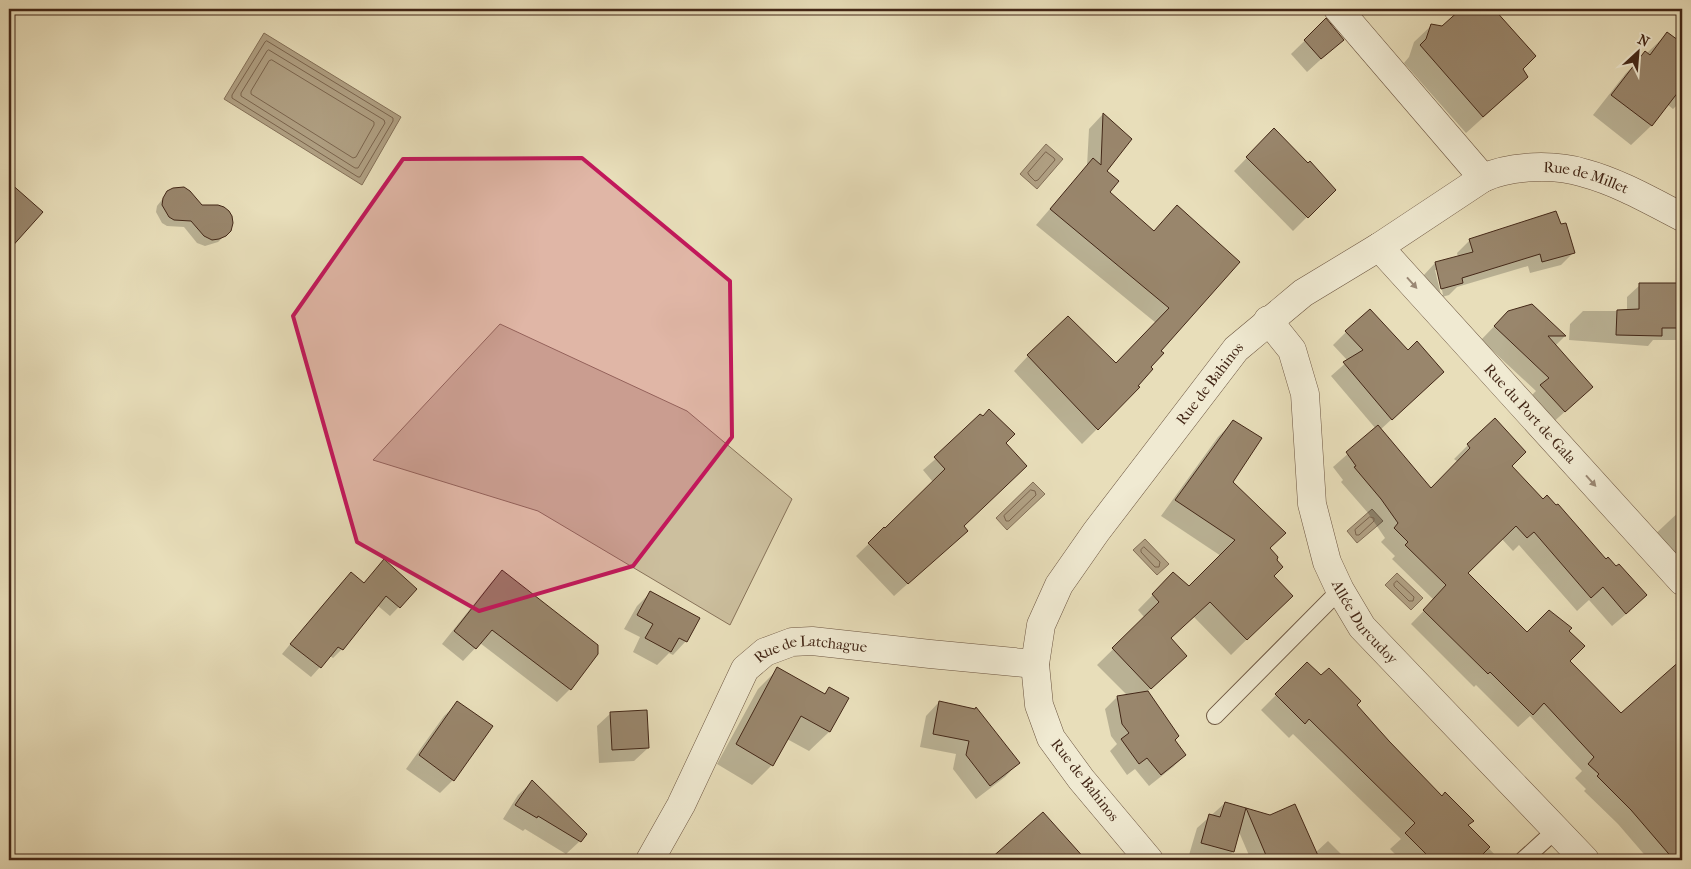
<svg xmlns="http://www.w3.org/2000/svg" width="1691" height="869" font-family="'IM FELL French Canon',serif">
<rect width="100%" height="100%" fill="#e8deba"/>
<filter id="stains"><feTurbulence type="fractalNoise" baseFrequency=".004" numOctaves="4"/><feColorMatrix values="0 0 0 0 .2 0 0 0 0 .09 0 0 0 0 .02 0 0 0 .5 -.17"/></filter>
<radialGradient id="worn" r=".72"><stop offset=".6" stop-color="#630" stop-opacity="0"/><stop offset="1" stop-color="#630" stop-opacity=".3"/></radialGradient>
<!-- green -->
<polygon fill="#ccbf9e" stroke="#88735a" points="500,324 687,411 792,499 730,625 538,511 373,460"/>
<!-- water -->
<g fill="#b0a083" stroke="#847058">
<polygon points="264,33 401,117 362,185 224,99"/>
<polygon points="1046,144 1063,159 1037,189 1020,174"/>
<polygon points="1033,482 1045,494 1007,530 996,518"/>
<polygon points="1372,509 1383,521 1357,543 1347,531"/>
<polygon points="1145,539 1169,564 1157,575 1133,550"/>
<polygon points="1397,573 1423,598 1411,610 1385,585"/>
</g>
<!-- shadow -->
<g fill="#0003" fill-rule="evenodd">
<polygon points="1463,9 1491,9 1503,22 1521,69 1509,94 1466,133 1404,63 1409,57 1414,42 1432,25 1443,27"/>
<polygon points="1326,20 1342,40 1307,72 1291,54"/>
<polygon points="1668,33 1682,45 1682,100 1673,109 1667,104 1651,126 1631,145 1593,115 1626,73"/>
<polygon points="1103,114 1105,171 1108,193 1153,232 1162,222 1238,262 1159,351 1136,386 1138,388 1082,444 1014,371 1028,356 1115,364 1156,323 1036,225 1087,166 1089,129"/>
<polygon points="1274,130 1334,190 1293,231 1234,171"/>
<polygon points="9,185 41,212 9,250"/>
<polygon points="168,192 201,206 225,235 218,242 205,246 197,243 184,227 167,226 162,223 156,212 157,206"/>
<path d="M1470,240L1573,253L1561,265L1530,273L1528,266L1457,287L1449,295L1428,301L1423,276L1435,263L1458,257L1457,253ZM1435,270H1438L1443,295H1441Z"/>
<polygon points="1682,284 1682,340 1653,340 1648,346 1569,340 1570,324 1583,311 1627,311 1627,297 1640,285"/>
<polygon points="1532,306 1565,336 1555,346 1578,400 1550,425 1528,399 1536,391 1481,340 1508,312"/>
<polygon points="1346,332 1429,385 1380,430 1431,490 1458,462 1454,459 1468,445 1510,466 1632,609 1612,626 1589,600 1577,611 1519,545 1513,551 1501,538 1467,573 1527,634 1567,631 1569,661 1621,715 1682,660 1682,782 1677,787 1682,794 1682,860 1649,860 1618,824 1584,791 1586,789 1575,778 1582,771 1530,716 1518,727 1476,685 1474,687 1411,624 1434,600 1392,559 1395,556 1381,542 1385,538 1368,513 1341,482 1343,480 1333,467 1376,429 1331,376 1348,361 1333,345"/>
<polygon points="983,417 1004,443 963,526 953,543 894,596 856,556 933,482 923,470"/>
<polygon points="1233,422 1231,482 1268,548 1272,576 1291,596 1231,655 1194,617 1170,639 1169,671 1147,692 1174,740 1185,755 1173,767 1149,786 1135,769 1127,775 1110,751 1117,744 1111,736 1105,709 1117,697 1127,695 1097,665 1145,618 1138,610 1173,574 1189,587 1221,556 1161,516 1218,437"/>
<polygon points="1682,509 1682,575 1650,539"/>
<polygon points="384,561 416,589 390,616 377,605 342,649 333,658 330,656 311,677 282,654 342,582 363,584"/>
<polygon points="502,571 597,654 570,689 557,702 480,643 463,661 442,644 490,584"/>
<polygon points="650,593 686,641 673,655 669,653 657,665 633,652 640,637 624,629 637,606"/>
<polygon points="1307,664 1356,705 1442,798 1472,821 1467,826 1500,860 1401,860 1390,849 1401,839 1293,734 1289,738 1261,710"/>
<polygon points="778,669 824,695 830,689 847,699 829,732 809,751 787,739 772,765 752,785 717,764 758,689"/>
<polygon points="939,702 1018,763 1005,777 976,799 953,769 956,754 920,747 926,716"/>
<polygon points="458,703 453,780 440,793 406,769 444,716"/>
<polygon points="611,713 648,748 634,761 599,763 597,726"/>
<polygon points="532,782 580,841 566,854 525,829 523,831 503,819 518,795"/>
<polygon points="1225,803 1244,813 1247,810 1315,853 1328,841 1347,860 1251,860 1239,832 1233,852 1225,860 1207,860 1189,855 1197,828"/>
<polygon points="1043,814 1084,860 992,860 1002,851"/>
</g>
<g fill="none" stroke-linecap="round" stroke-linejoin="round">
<!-- shore -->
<g stroke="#7a644d" stroke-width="1">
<polygon points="267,41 393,118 393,121 360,177 358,177 232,98 232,95 265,42"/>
<polygon points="269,50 384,120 385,123 358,168 355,168 241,96 241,93 267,51"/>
<polygon points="272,60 374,122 374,125 356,157 353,158 251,94 251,91 269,61"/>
<polygon points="1046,152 1054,158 1055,160 1038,180 1035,181 1029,175 1028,173"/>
<polygon points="1031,490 1035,491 1036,495 1009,521 1006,521 1004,516"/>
<polygon points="1370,517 1374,518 1374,521 1359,535 1356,535 1355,530"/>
<polygon points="1144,547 1160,562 1159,567 1155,567 1141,552 1141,550"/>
<polygon points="1397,581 1414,597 1413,601 1409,601 1394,586 1394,584"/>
</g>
</g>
<!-- building -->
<g fill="#99866c" stroke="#432717">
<polygon points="1461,9 1494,9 1536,56 1523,69 1528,77 1483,117 1420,45 1426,39 1431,24 1442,26"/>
<polygon points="1326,18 1344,40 1321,59 1304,40"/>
<polygon points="1667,32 1682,43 1682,87 1652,126 1611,95 1645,51 1650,55"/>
<polygon points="1103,113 1132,139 1107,171 1119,181 1110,192 1154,231 1177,205 1240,262 1161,351 1164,353 1151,367 1153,369 1138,386 1140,387 1098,430 1027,355 1068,316 1116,363 1169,308 1050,209 1093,158 1101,165"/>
<polygon points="1274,128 1308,163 1310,161 1336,190 1308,218 1246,157"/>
<polygon points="9,182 43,212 9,250"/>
<polygon points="184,187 190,191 202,205 218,205 224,207 229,211 232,216 233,223 231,231 226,236 219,239 212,240 204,236 191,221 174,220 169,217 162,205 163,198 167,191 173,188"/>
<polygon points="1556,211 1561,224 1566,223 1575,253 1542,262 1540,254 1462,278 1463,283 1441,289 1435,262 1473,252 1469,239"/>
<polygon points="1639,283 1680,283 1679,328 1662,328 1662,336 1616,335 1617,310 1639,309"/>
<polygon points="1532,304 1566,336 1548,336 1593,387 1565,412 1540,385 1549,378 1494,326 1508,311"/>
<polygon points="1370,309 1408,350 1417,341 1444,372 1392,420 1343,362 1363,350 1345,331"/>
<polygon points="989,409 1015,434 1006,443 1027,466 964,526 968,531 908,584 868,543 884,527 885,528 945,469 934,457 980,414 983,416"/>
<polygon points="1495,418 1526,452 1512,466 1543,499 1547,495 1556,505 1558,504 1606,559 1608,557 1616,566 1619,564 1647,595 1626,614 1603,587 1591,598 1534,532 1527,538 1516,526 1468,573 1527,632 1549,610 1572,628 1569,631 1585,646 1570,661 1621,713 1682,659 1682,860 1674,860 1631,810 1597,776 1599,774 1588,764 1594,757 1544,703 1533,715 1490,672 1488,674 1423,610 1446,585 1405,545 1408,542 1394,528 1398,523 1381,499 1354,467 1356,466 1346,452 1378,425 1431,488 1470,448 1467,444"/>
<polygon points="1233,420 1262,438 1233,482 1286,533 1270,548 1278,557 1277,560 1283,567 1274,576 1293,596 1247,640 1210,602 1171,638 1187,656 1151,689 1112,648 1159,602 1152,594 1173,572 1189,586 1235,540 1175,500"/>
<polygon points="384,559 417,589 400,608 386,596 343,650 338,647 321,668 290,644 351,572 364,583"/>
<polygon points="502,570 598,645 598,654 571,690 492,630 476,649 454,631"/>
<polygon points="650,591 700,618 687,642 679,638 671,652 645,638 653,624 637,615"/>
<polygon points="1307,662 1321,675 1329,668 1361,701 1357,705 1389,741 1442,796 1445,792 1474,821 1468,825 1490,847 1477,860 1432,860 1405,833 1415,823 1309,719 1305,724 1275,694"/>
<polygon points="777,667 825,694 829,687 849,698 830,732 801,716 773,766 736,744"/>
<polygon points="1148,691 1179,736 1175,740 1186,755 1161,775 1147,758 1139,764 1121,739 1129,733 1122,724 1117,696"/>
<polygon points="457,701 493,726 454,781 419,755"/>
<polygon points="939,701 975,709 976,707 1020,763 990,786 966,755 969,741 933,734"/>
<polygon points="647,710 649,748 612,750 610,712"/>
<polygon points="532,780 587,834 581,842 538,816 537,818 515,805"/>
<polygon points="1225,802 1246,808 1234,852 1201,843 1209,814 1220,817"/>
<polygon points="1295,804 1320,860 1268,860 1246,808 1270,815"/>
<polygon points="1043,812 1086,860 989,860"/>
</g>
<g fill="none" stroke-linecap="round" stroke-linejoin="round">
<!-- service casing -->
<g stroke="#6c5540" stroke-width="18">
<g id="service">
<polyline points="1215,716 1340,590"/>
<polyline points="1523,860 1557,829"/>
</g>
</g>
<!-- minor casing -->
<g stroke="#6c5540" stroke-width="29">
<g id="minor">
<polyline points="1338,9 1483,178"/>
<path id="s1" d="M1379,247L1682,581"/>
<path id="s2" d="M1268,320L1292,350L1305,394L1312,504L1327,562L1340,590L1362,627L1585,860"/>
<path id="s3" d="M650,860L681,805L745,669L765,652L792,642L812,641L930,654L1035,664"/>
<path id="s4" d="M1149,860L1081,779L1051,738L1039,705L1035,664L1041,625L1059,585L1096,532L1236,349L1303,293L1379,247L1483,178C1511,165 1555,164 1584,173C1618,182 1651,201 1682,217"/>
</g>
</g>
<!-- service -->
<use href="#service" stroke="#f0ead2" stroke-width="16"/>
<!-- minor -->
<use href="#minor" stroke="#f0ead2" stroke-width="28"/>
</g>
<!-- one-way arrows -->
<defs><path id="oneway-solid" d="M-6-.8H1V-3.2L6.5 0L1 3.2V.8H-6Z" transform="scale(1.25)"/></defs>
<g fill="#9a8874">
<use href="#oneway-solid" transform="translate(1412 283) rotate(48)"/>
<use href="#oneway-solid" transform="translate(1591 481) rotate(48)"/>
</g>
<!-- marked area -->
<path fill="#c2185b" fill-opacity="0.2" stroke="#c2185b" stroke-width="4" stroke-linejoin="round" d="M582,158L730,281L732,437L633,566L479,611L357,542L293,316L403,159Z"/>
<g text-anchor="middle" stroke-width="4" stroke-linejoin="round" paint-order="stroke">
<!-- street labels -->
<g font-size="15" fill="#432717" stroke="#f0ead2">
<text dy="5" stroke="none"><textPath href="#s4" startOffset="1018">Rue de Millet</textPath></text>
<text dy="5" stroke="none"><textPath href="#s4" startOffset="568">Rue de Bahinos</textPath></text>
<text dy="5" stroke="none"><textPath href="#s1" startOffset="225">Rue du Port de Gala</textPath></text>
<text dy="5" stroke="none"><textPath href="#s2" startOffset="326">Allée Durcudoy</textPath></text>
<text dy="5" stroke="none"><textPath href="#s3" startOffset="286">Rue de Latchague</textPath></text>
<text transform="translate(1085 780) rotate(52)" y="5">Rue de Bahinos</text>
</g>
</g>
<!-- margin -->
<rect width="1691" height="869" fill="none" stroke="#e8deba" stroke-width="30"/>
<rect x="10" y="10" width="1671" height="849" fill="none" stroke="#432717" stroke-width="2.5"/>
<rect x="15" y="15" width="1661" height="839" fill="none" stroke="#432717"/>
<!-- north arrow -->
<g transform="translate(1638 52) rotate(26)" stroke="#f0ead2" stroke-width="4" paint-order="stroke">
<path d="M0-4L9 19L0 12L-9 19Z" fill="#432717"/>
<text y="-8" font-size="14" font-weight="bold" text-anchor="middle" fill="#432717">N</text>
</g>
<rect width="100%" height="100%" filter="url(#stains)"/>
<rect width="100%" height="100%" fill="url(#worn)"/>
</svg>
